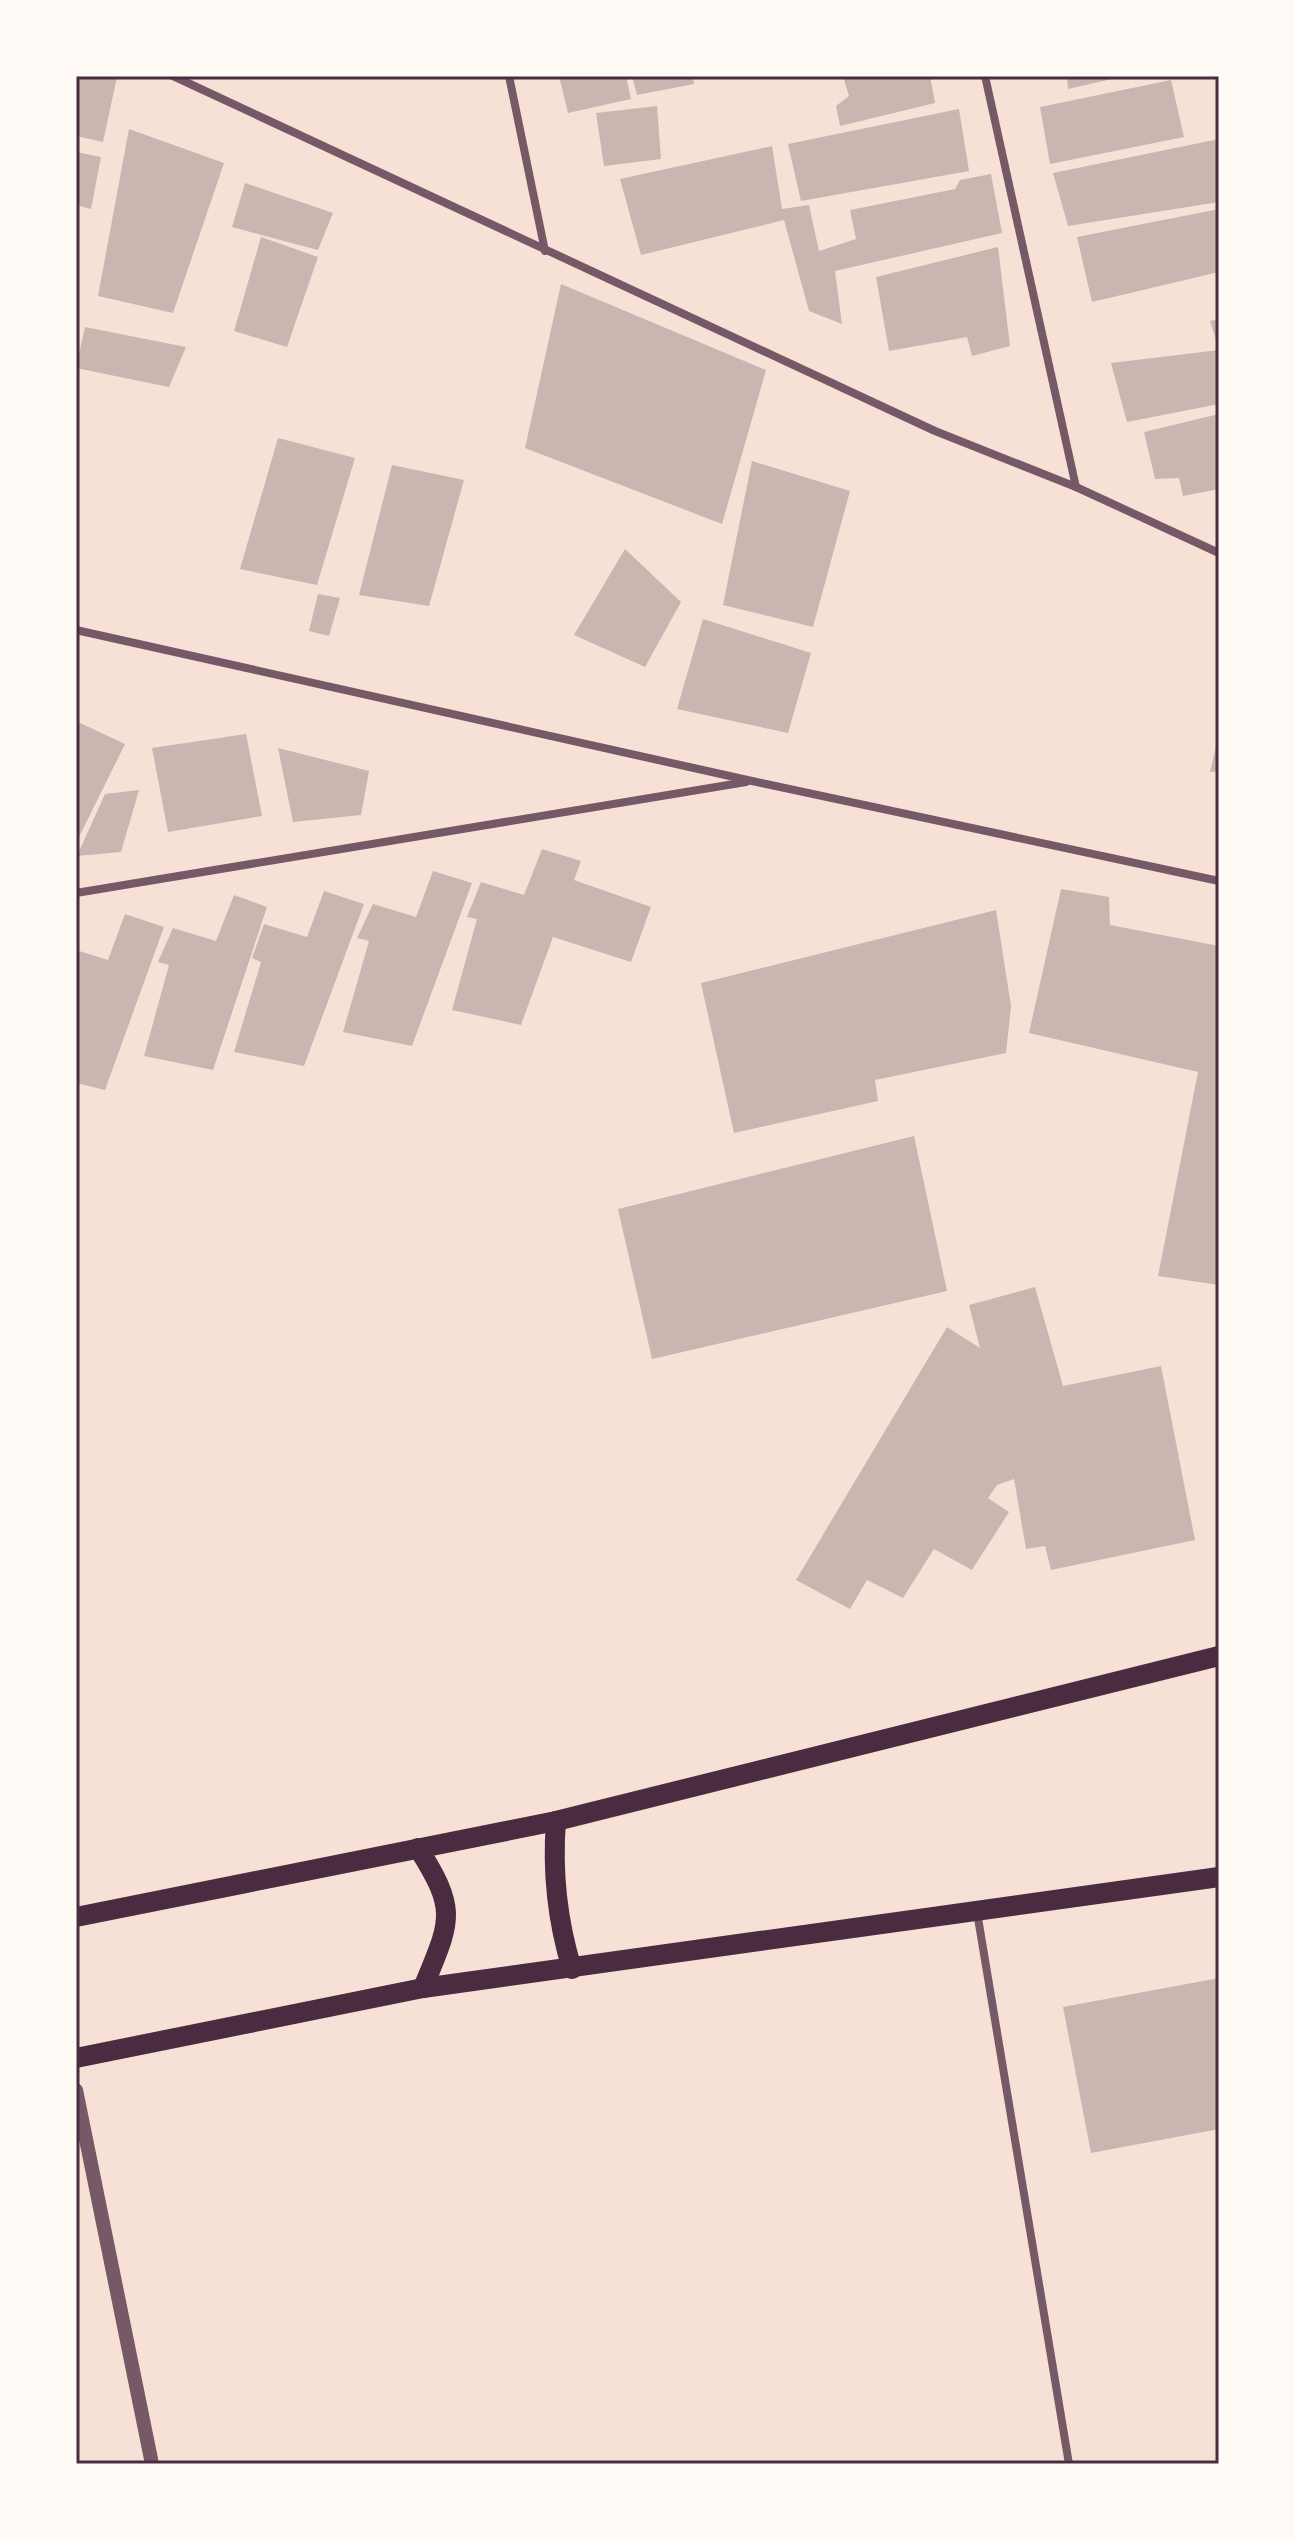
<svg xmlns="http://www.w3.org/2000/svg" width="1295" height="2540" font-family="'Fira Sans Condensed',sans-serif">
<rect width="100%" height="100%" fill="#f7e1d7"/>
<!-- building -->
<g fill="#ccb4b1">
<polygon points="76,76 117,77 103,142 76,136"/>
<polygon points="559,76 626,76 631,99 568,113"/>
<polygon points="632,76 693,76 694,84 637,95"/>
<polygon points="843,76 930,76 935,103 840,126 836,106 849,96"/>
<polygon points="1067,76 1121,76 1121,77 1068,89"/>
<polygon points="1171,80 1184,137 1050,164 1040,107"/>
<polygon points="657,106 661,159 604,166 596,113"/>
<polygon points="959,109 969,171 801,201 788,144"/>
<polygon points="129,129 224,163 173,313 98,296"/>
<polygon points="1219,139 1219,202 1068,226 1053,173"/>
<polygon points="772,146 782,209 809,205 819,251 856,239 850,210 955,189 960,180 991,174 1002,233 835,271 842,324 809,311 784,220 641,255 620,179"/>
<polygon points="76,152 101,157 91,209 76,205"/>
<polygon points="245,183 333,213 318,250 232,227"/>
<polygon points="1219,209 1219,272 1092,302 1077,237"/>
<polygon points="261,237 318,257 287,347 234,331"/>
<polygon points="998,247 1010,346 972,356 967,337 889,351 876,277"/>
<polygon points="561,284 766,370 722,524 525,448"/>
<polygon points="1219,319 1219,340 1216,340 1210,321"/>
<polygon points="85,327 186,347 169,387 76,368"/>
<polygon points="1219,350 1219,404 1127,422 1111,363"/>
<polygon points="1219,414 1219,489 1183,496 1179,478 1155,479 1144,432"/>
<polygon points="278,438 355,458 317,585 240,569"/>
<polygon points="752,461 850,491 813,627 723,605"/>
<polygon points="392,465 464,480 429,606 359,595"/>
<polygon points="625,549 681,602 645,667 574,635"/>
<polygon points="318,594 340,598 329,636 309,631"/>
<polygon points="703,619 811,653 788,733 677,709"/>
<polygon points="76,721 125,744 76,843"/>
<polygon points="246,734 262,816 168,832 152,748"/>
<polygon points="1218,738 1219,771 1210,772"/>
<polygon points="278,748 369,771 361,815 293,822"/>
<polygon points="139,790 121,852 77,856 105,794"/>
<polygon points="542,849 581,861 574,880 651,907 631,962 553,937 521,1025 452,1010 477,919 467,917 481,882 524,895"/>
<polygon points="433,871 472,883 412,1046 343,1032 369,941 357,938 373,904 416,917"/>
<polygon points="1061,889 1109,897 1110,925 1219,946 1219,1285 1158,1276 1198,1072 1029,1033"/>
<polygon points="324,891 364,904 304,1066 234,1052 261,962 252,958 264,924 307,937"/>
<polygon points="234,895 267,907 213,1070 144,1056 169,965 158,962 173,928 216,941"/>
<polygon points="996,910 1011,1006 1006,1053 875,1080 878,1101 734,1133 701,983"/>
<polygon points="125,914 164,927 105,1090 76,1083 76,950 108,960"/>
<polygon points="914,1136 947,1291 652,1359 618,1209"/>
<polygon points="1035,1287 1063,1386 1161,1366 1195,1540 1051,1570 1045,1546 1026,1549 1014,1479 997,1485 988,1498 1009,1512 972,1570 934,1549 903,1598 867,1580 850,1609 796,1580 947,1327 980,1348 969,1305"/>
<polygon points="1219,1978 1219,2129 1091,2153 1063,2007"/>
</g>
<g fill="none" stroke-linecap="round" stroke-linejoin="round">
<!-- minor -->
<g stroke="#755966" stroke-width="8">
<polyline points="173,76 935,431 1076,487 1219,553"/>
<polyline points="509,76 545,251"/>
<polyline points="985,76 1076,487"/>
<polyline points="76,630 752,781 1219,881"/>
<polyline points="76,893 746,782"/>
<polyline points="977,1912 1069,2464"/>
</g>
<!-- tertiary -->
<polyline stroke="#755966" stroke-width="14" points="76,2090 152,2464"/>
<!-- primary -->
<g stroke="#4a2c40" stroke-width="20">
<path d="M556,1821C552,1872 557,1920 572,1969"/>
<path d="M418,1848C459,1912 450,1921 423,1988"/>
<polyline points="76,1917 556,1821 1219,1656"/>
<polyline points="76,2058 423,1988 1219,1877"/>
</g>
</g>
<!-- border -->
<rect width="1295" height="2540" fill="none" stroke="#fffaf5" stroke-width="156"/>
<rect x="78" y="78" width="1139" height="2384" fill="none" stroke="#4a2c40" stroke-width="3"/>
</svg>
